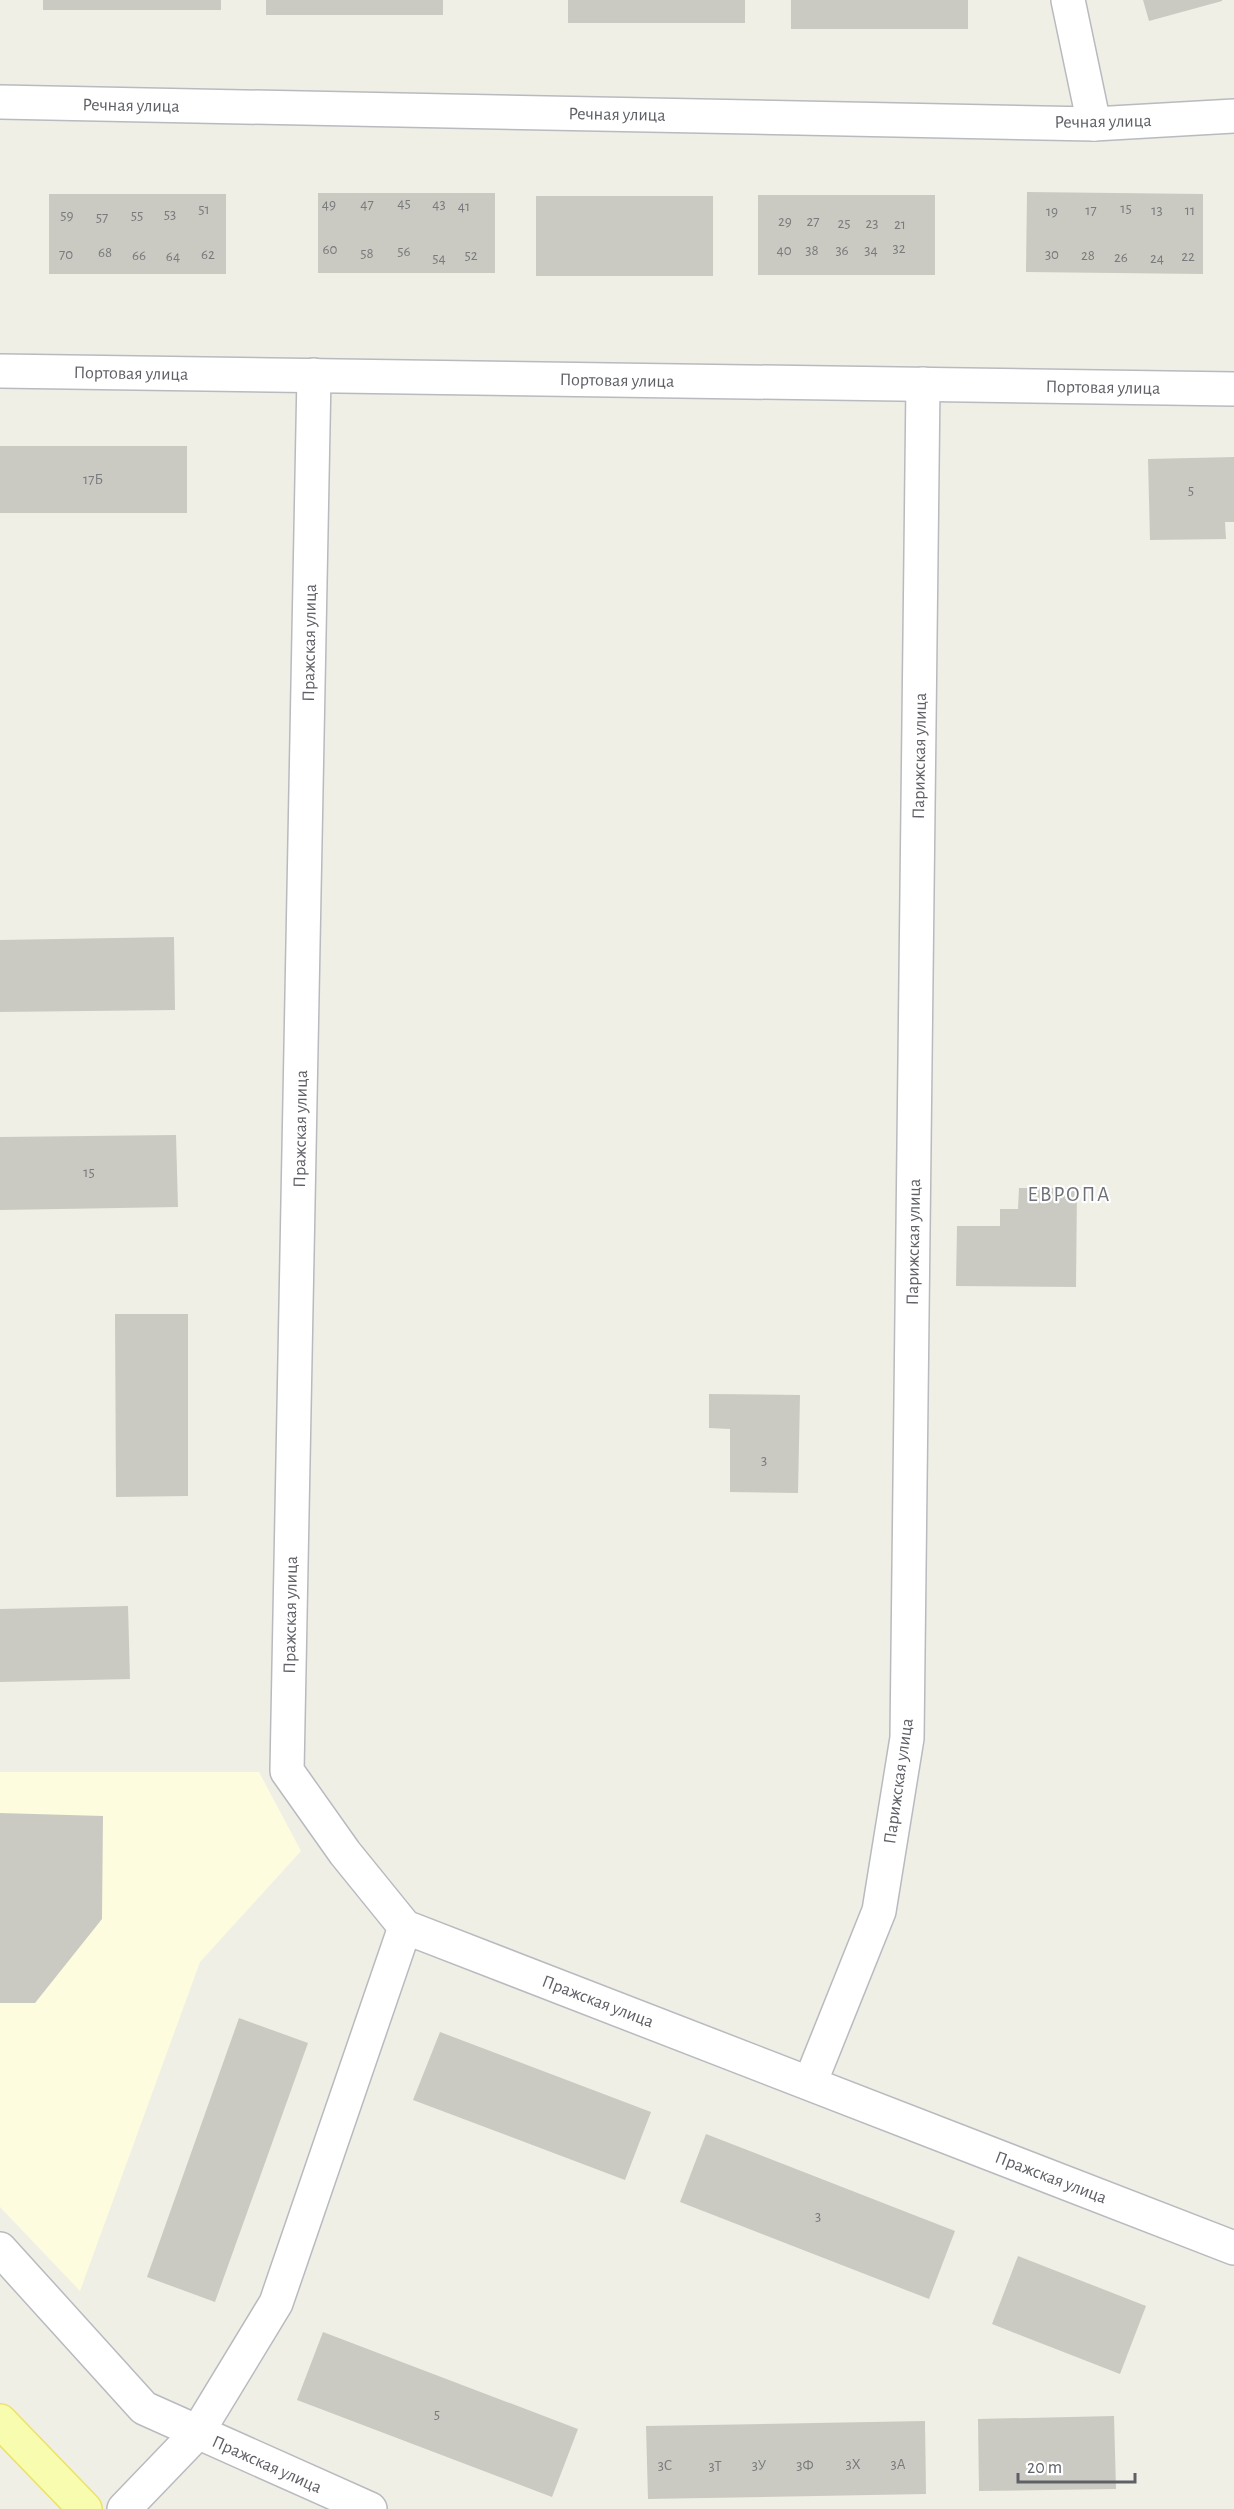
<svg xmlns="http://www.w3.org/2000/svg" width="1234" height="2509" font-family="'Alegreya Sans',sans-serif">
<rect width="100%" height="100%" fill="#efefe6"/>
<!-- commercial -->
<polygon fill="#fdfcde" points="0,1772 259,1772 301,1851 200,1962 80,2291 0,2207"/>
<!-- building -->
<g fill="#cbcac2">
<rect x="43" y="0" width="178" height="10"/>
<rect x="266" y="0" width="177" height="15"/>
<rect x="568" y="0" width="177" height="23"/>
<rect x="791" y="0" width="177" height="29"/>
<polygon points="1143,0 1222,0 1222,1 1149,21"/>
<polygon points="1027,192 1203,194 1203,274 1026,272"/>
<rect x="318" y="193" width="177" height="80"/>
<rect x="49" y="194" width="177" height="80"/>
<rect x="758" y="195" width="177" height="80"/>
<rect x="536" y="196" width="177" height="80"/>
<rect x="0" y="446" width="187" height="67"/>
<polygon points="1234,457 1234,522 1225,522 1226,539 1150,540 1148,459"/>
<polygon points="174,937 175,1010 0,1012 0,940"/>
<polygon points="176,1135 178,1207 0,1210 0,1137"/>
<polygon points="1019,1188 1077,1188 1076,1287 956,1286 957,1226 1000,1226 1000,1209 1018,1209"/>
<polygon points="115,1314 188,1314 188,1496 116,1497"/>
<polygon points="709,1394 800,1395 798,1493 730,1492 730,1429 709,1428"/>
<polygon points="128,1606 130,1679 0,1682 0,1609"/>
<polygon points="0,1813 103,1816 102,1919 35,2003 0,2003"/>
<polygon points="239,2018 308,2043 215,2302 147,2277"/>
<polygon points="440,2032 651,2112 625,2180 413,2100"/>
<polygon points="706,2134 955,2231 929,2299 680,2202"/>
<polygon points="1018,2256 1146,2306 1120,2374 992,2324"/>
<polygon points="323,2332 578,2429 552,2497 297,2400"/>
<polygon points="1114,2416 1116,2489 979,2491 978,2419"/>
<polygon points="925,2421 926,2494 648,2499 646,2426"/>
</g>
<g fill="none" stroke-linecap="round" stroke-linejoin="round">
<!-- street casing -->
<g stroke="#b8babf" stroke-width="36">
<g id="street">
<polyline points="1068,0 1094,124"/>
<polyline points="0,102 1094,124 1234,116"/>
<polyline points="0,371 1234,389"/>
<polyline points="314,375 287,1771 345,1853 405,1927 1234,2248"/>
<polyline points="810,2083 879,1911 907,1738 923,384"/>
<polyline points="0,2249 144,2408 370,2509"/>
<polyline points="124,2509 197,2433 276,2303 405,1927"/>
</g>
</g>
<!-- primary casing -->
<g stroke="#ece263" stroke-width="36">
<polyline id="primary" points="0,2421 85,2509"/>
</g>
<!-- street -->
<use href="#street" stroke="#fff" stroke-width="33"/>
<!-- primary -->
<use href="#primary" stroke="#f8fcaf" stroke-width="33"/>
</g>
<g text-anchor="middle" stroke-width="4.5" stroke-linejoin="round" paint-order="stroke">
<!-- number labels -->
<g font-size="15" fill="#797a7d">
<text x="404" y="208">45</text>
<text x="329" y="209">49</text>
<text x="367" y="209">47</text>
<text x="439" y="209">43</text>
<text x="464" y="211">41</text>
<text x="1126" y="213">15</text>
<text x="204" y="214">51</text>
<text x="1091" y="215">17</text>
<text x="1157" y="215">13</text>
<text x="1190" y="215">11</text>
<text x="1052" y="216">19</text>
<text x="170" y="219">53</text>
<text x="67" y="220">59</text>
<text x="137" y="220">55</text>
<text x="102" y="222">57</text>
<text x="785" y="226">29</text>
<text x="813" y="226">27</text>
<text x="844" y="228">25</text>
<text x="872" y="228">23</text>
<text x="900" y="229">21</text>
<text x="899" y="253">32</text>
<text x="330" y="254">60</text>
<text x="784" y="255">40</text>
<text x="812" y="255">38</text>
<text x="842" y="255">36</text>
<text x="871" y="255">34</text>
<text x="404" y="256">56</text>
<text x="105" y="257">68</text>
<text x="367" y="258">58</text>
<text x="66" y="259">70</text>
<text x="208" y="259">62</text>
<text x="1052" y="259">30</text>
<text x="139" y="260">66</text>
<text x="471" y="260">52</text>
<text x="1088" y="260">28</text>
<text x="173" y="261">64</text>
<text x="1188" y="261">22</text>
<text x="1121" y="262">26</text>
<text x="439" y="263">54</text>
<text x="1157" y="263">24</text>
<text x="93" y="484">17Б</text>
<text x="1191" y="495">5</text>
<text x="89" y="1177">15</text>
<text x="764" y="1465">3</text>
<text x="818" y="2221">3</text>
<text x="437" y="2419">5</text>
<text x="853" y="2469">3Х</text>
<text x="898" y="2469">3А</text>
<text x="665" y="2470">3С</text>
<text x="759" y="2470">3У</text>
<text x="805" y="2470">3Ф</text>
<text x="715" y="2471">3Т</text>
</g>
<!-- street labels -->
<g font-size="18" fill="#5e6066" stroke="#fff">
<text transform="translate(131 105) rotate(1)" y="6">Речная улица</text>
<text transform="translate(617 114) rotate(1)" y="6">Речная улица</text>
<text transform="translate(1103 121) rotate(-1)" y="6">Речная улица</text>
<text transform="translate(131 373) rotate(1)" y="6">Портовая улица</text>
<text transform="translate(617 380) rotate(1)" y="6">Портовая улица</text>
<text transform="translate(1103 387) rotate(1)" y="6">Портовая улица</text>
<text transform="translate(309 643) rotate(-89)" y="6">Пражская улица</text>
<text transform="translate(919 756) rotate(-89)" y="6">Парижская улица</text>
<text transform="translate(300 1129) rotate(-89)" y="6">Пражская улица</text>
<text transform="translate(913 1242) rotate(-89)" y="6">Парижская улица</text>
<text transform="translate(290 1615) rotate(-89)" y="6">Пражская улица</text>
<text transform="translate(898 1781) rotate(-82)" y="6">Парижская улица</text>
<text transform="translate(598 2001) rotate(21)" y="6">Пражская улица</text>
<text transform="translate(1051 2177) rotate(21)" y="6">Пражская улица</text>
<text transform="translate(267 2464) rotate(24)" y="6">Пражская улица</text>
</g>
<!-- quarter labels -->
<g font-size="21" letter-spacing="1.5" fill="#6f7178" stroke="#fff">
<text x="1069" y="1201">ЕВРОПА</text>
</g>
</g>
<!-- scale -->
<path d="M1018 2473v9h117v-9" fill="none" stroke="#5e6066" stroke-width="3"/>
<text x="1027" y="2473" font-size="18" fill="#5e6066" stroke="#ffffff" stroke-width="4.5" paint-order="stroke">20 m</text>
</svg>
